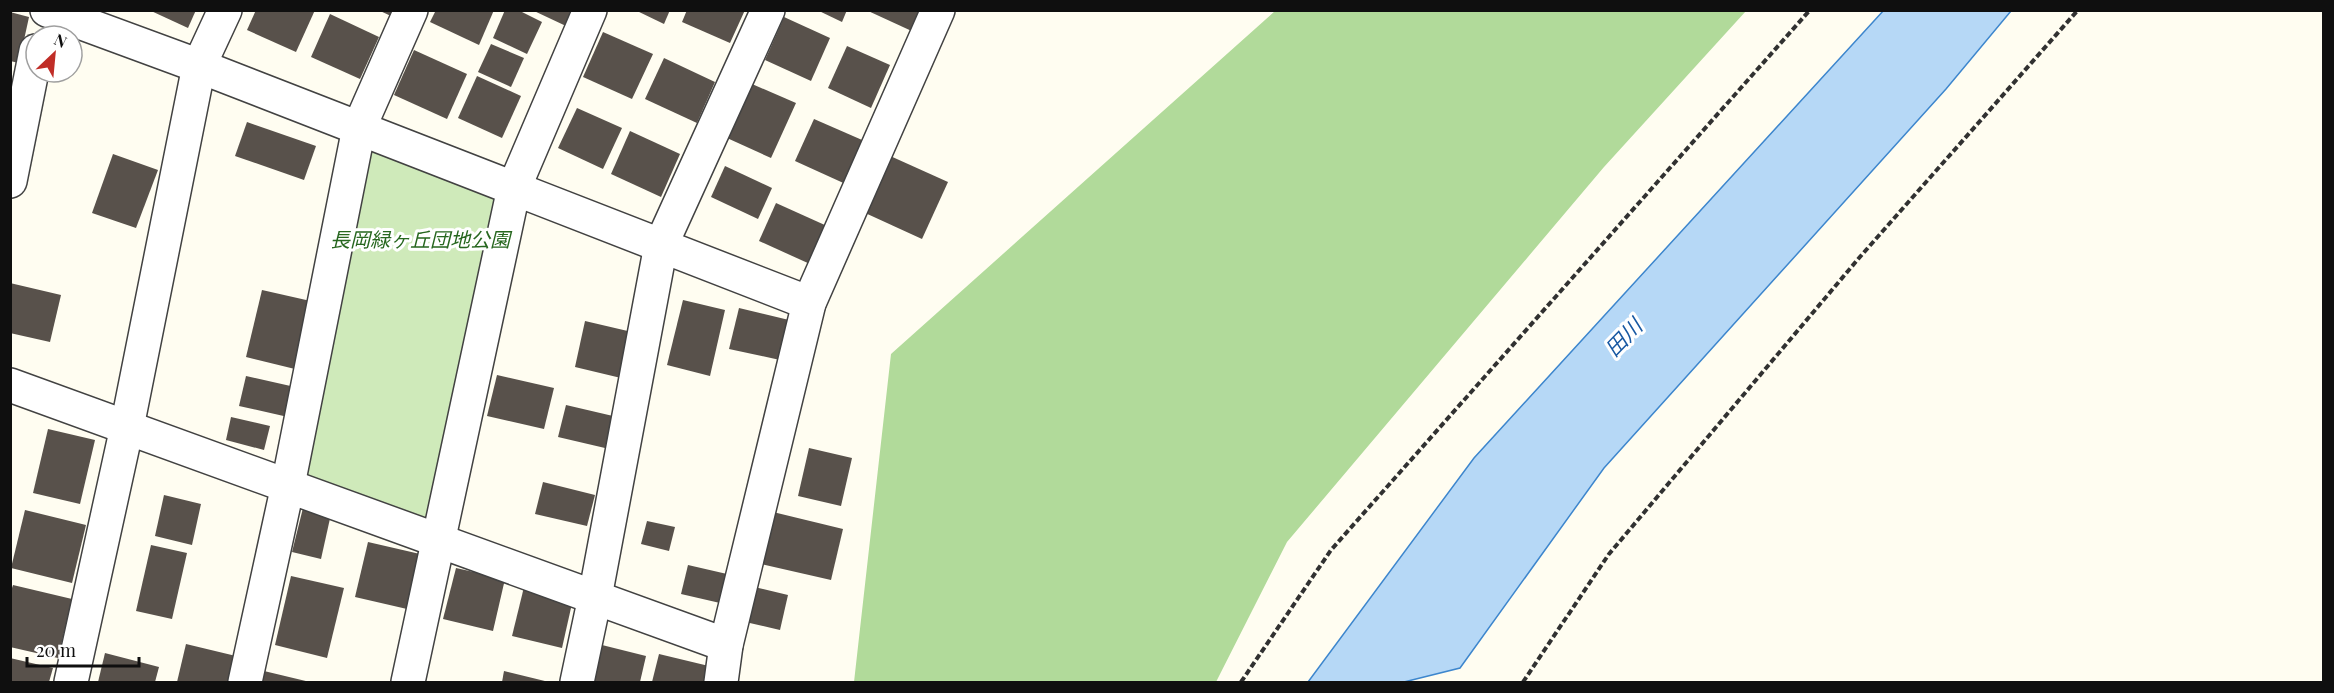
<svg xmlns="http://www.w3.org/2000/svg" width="2334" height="693" font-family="'Playfair Display','Noto Sans JP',serif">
<rect width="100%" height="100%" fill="#fffdf1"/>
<!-- green -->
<polygon fill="#cfeaba" points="363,136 507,192 435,533 297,481"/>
<!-- forest -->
<polygon fill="#b1da9a" points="1275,11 1746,11 1604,167 1287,542 1216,682 854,682 891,354"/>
<!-- water -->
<polygon fill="#b6d8f6" stroke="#3d86cd" stroke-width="1.5" points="1884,10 2011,11 1946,89 1604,468 1460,668 1404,682 1308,682 1474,458"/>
<!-- building -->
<g fill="#58514b">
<polygon points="149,10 196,10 188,28"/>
<polygon points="256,10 315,10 296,52 247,30"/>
<polygon points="378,10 393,10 391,16"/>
<polygon points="436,10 494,10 479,45 430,22"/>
<polygon points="505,10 518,10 542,22 527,54 493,38"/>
<polygon points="532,10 572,10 566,26"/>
<polygon points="635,10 670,10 664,24"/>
<polygon points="687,10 745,10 730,43 682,22"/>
<polygon points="817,10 847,10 842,22"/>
<polygon points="866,10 926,10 916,33"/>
<polygon points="10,12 29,17 19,63 10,61"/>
<polygon points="330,14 379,37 360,79 311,57"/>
<polygon points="784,17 830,38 811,81 765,60"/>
<polygon points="603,32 653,54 632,99 583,77"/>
<polygon points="491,44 524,58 511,87 478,72"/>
<polygon points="847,46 890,65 871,108 828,88"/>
<polygon points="414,50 467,74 447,119 394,95"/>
<polygon points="664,58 715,82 697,123 645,99"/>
<polygon points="477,76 521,96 502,138 458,118"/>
<polygon points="752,84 796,103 771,158 727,138"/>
<polygon points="577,108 622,128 603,169 558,148"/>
<polygon points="814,119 869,143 850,186 795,161"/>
<polygon points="247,122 316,146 304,180 235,156"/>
<polygon points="630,131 680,154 661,197 611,174"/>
<polygon points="113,154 158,170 136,228 92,213"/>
<polygon points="888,155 948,182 922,239 863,212"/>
<polygon points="725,166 772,188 758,219 711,197"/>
<polygon points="776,203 827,226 810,264 759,241"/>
<polygon points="10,283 61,295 50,342 10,333"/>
<polygon points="262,290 315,302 299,370 246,357"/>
<polygon points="683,300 725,310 710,376 667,365"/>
<polygon points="739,308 789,320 780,360 729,349"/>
<polygon points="585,321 632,332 621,378 575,367"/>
<polygon points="497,375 554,388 544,429 487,416"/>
<polygon points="246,376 295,387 288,417 239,406"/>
<polygon points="566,405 613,416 605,448 558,437"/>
<polygon points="231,417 270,426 264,450 226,440"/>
<polygon points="48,429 95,440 80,504 33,493"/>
<polygon points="809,448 852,458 841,506 798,496"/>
<polygon points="543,482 595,495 587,526 535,514"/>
<polygon points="164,495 201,504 192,545 155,536"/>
<polygon points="303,508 331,514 321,559 292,552"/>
<polygon points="25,510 86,525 72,583 11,568"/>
<polygon points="773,512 843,529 831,580 761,564"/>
<polygon points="647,521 675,527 669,551 641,544"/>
<polygon points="368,542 420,554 407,609 355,597"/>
<polygon points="151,545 187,553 172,619 136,611"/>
<polygon points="688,565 727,574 720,603 681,594"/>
<polygon points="456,568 505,579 493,631 443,619"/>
<polygon points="291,576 344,588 327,658 275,645"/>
<polygon points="13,585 72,599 58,658 10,647 10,594"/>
<polygon points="750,586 788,595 780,630 741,621"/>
<polygon points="524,587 573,599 562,648 512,636"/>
<polygon points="594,643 646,656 640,682 585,682"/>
<polygon points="186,644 240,657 234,682 177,682"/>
<polygon points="105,653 159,667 155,682 98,682"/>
<polygon points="659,654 713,667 710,682 652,682"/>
<polygon points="10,658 53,668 49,682 10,682"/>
<polygon points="264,671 310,682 261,682"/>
<polygon points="504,671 549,682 502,682"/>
</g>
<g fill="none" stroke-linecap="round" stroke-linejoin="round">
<!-- street casing -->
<g stroke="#424242" stroke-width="36">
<g id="street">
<polyline points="47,10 199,66 809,303"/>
<polyline points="10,181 36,51"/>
<polyline points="10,385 726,645"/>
<polyline points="71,682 127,427 199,66 225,10"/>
<polyline points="245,682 288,485 359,128 411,10"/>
<polyline points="408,682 514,188 590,10"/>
<polyline points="577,682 595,597 661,245 768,10"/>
<polyline points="721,682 726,645 809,303 938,10"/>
</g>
</g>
<!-- path -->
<g stroke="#313131" stroke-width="4" stroke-dasharray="6 3" stroke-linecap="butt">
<polyline points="1241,682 1331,550 1810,10"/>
<polyline points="1523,682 1609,554 1859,258 2078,10"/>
</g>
<!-- street -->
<use href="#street" stroke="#fff" stroke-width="33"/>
</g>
<g text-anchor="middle" stroke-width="6" stroke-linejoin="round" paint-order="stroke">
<!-- park labels -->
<g font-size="20" font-style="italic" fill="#27671f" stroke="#fff">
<text x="420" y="247">長岡緑ヶ丘団地公園</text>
</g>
<!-- water labels -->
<g font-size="21" font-style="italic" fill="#1858a2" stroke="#fff">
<text transform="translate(1624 338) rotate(-46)" y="7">田川</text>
</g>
</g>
<!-- border -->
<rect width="2334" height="693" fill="none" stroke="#0f0f0f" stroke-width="24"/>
<!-- north arrow -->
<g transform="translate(54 54) rotate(26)"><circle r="28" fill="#ffffff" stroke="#9f9f9f" stroke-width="1.5"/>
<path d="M0-4.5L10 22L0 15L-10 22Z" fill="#c02d27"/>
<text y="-9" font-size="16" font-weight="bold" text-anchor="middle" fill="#0f0f0f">N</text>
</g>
<!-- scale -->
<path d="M27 657v9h112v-9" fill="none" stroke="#0f0f0f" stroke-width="3"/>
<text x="36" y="657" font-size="18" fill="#0f0f0f" stroke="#ffffff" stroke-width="4.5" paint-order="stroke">20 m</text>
</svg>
